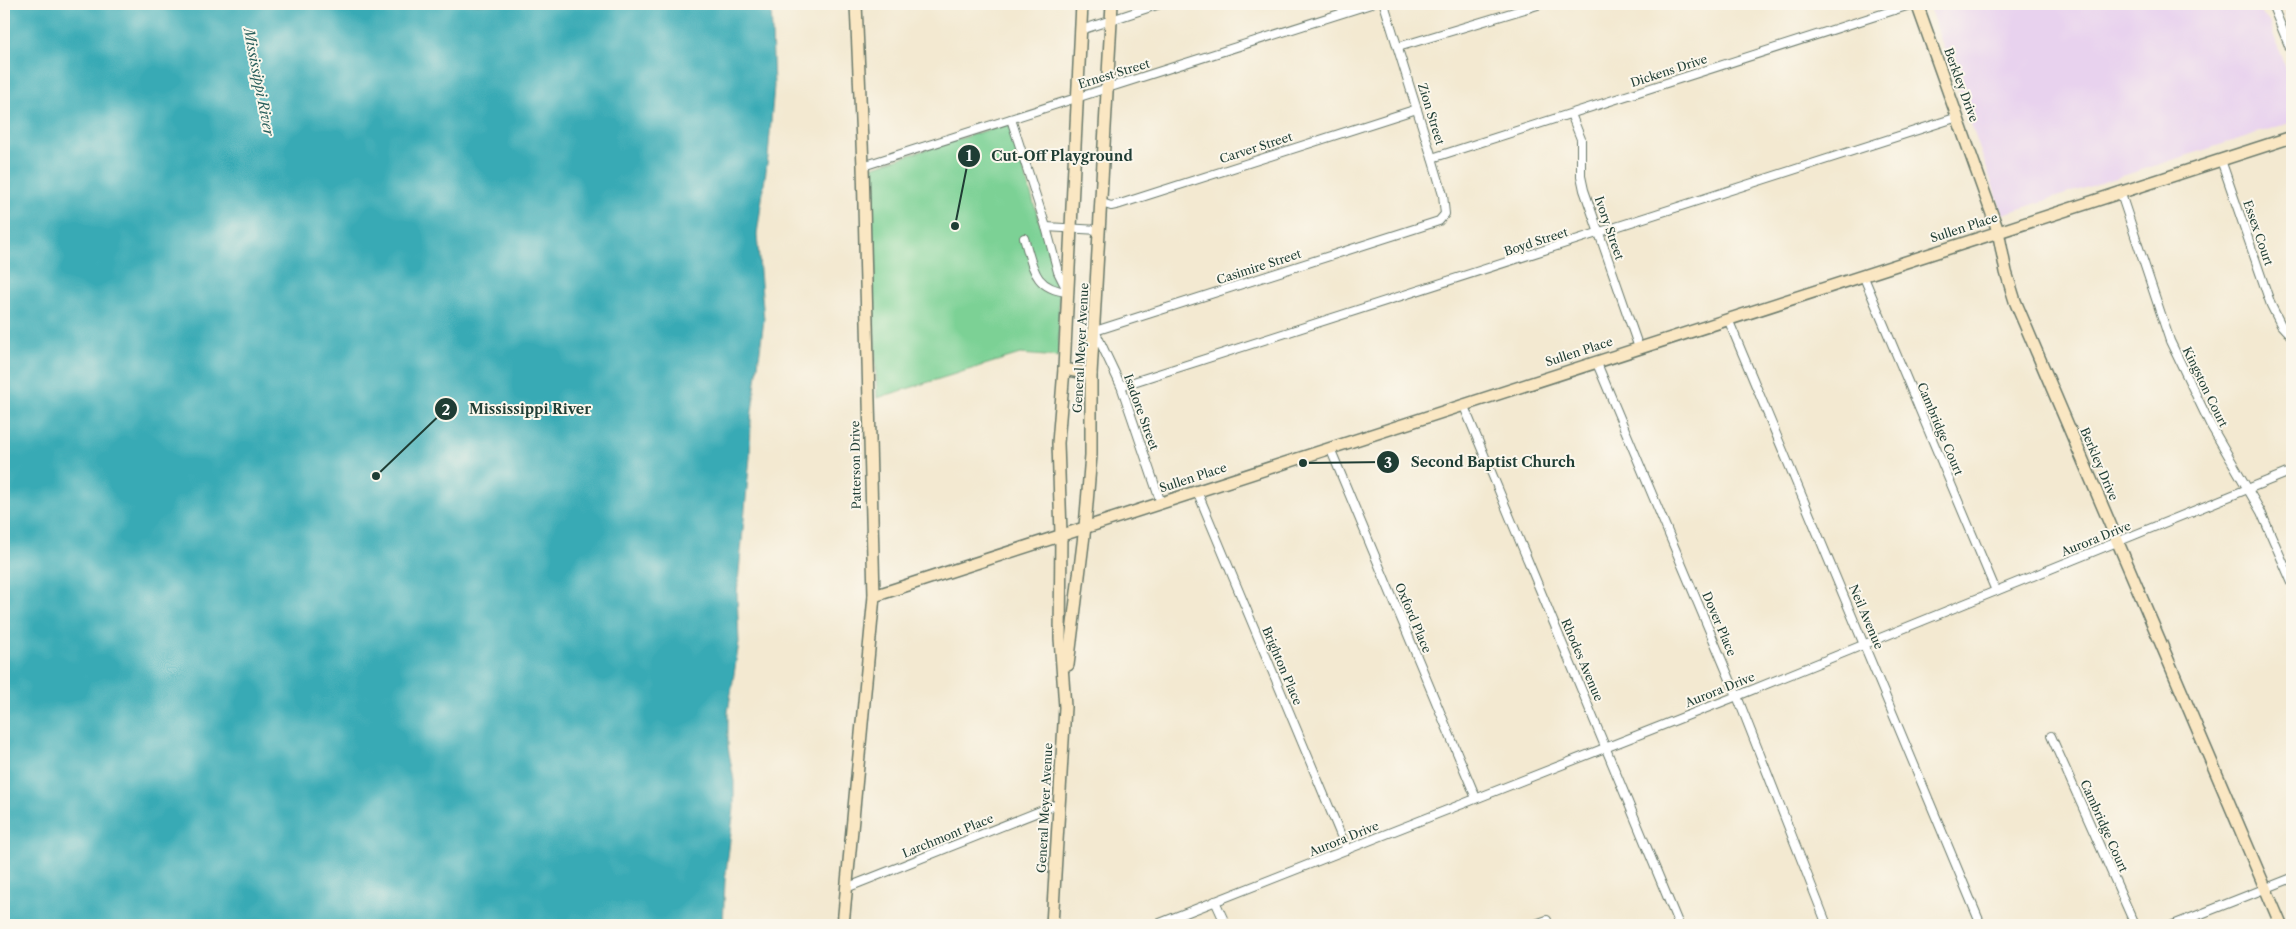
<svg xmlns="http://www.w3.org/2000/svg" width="2296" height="929" font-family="'Libre Caslon Text',serif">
<rect width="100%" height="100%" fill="#fbf7ec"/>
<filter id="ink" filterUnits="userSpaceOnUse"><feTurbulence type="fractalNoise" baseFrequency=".02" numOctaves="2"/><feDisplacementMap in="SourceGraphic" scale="10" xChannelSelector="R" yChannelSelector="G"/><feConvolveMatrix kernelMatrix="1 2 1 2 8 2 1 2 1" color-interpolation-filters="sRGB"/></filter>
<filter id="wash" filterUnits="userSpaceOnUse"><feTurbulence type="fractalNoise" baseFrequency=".0096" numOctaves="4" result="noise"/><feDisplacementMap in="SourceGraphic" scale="20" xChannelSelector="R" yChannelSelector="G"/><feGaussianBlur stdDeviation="1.12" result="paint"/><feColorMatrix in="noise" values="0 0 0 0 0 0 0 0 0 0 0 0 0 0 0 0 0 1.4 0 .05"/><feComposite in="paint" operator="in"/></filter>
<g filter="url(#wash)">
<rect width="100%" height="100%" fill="#f3e9d1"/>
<!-- built -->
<polygon fill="#e8d2ee" points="1928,4 2254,4 2269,22 2292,86 2292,122 2003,214"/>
<!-- green -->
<polygon fill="#7bd195" stroke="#4d8764" points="1009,123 1059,285 1059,357 1020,354 877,398 868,168"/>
<!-- water -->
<polygon fill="#39aab5" stroke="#2c7474" points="4,4 771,4 774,86 768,157 757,234 764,320 751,419 750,457 737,593 739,643 728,712 728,747 734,781 734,808 725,881 723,925 4,925"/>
</g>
<g filter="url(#ink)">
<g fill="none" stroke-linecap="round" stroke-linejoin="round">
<!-- street casing -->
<g stroke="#69796b" stroke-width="10">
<g id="street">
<polyline points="2272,4 2292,53"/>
<polyline points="1081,30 1160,4"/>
<polyline points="1398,47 1541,4"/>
<polyline points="1571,114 1581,139 1581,176 1584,190 1639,348"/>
<polyline points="1011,119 1046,227 1058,272 1067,290"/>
<polyline points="1432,158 1913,4"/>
<polyline points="2221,160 2271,305 2281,325 2292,337"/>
<polyline points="863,166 1371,4"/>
<polyline points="2120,191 2170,341 2210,424 2261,512 2292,583"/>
<polyline points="1102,203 1111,206 1120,204 1417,109"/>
<polyline points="1046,227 1099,230"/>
<path d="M1024,238C1033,266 1033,289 1068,292"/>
<polyline points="1863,275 1996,591"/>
<polyline points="1728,319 1981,925"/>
<polyline points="1596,361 1737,696 1827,925"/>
<polyline points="1121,386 1958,117"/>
<polyline points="1463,404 1679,925"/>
<polyline points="1330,448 1476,798"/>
<polyline points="1197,491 1347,850"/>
<polyline points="1161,503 1121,386 1095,331 1439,221 1445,214 1443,195 1432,158 1384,4"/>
<polyline points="2051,736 2135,925"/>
<polyline points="846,888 1058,804"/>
<polyline points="1215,901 1226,925"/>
<polyline points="1155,925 1737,696 2292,471"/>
<polyline points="1533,925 1547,920"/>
<polyline points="2173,925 2292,878"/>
</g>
</g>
<!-- secondary casing -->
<g stroke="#69796b" stroke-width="14">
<g id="secondary">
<polyline points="1917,4 1998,231 2006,272 2015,301 2281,925"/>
<polyline points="1064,369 1091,374"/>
<polyline points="874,596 2292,137"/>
<polyline points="1068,665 1085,527 1091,455 1091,374 1112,4"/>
<polyline points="843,925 874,596 863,166 856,4"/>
<polyline points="1052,925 1065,707 1060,638 1061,534 1058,443 1064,369 1082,4"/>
</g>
</g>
<!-- street -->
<use href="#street" stroke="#fff" stroke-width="8"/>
<!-- secondary -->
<use href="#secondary" stroke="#fae7c3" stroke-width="11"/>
</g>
</g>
<g text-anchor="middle" stroke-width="4" stroke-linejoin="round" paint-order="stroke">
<!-- street labels -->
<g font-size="12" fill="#1f3d34" stroke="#fbf7ec">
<text transform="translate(1669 71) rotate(-18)" y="4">Dickens Drive</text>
<text transform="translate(1114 74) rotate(-17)" y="4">Ernest Street</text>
<text transform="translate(1961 85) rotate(70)" y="4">Berkley Drive</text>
<text transform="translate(1431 114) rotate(73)" y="4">Zion Street</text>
<text transform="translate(1256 148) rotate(-18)" y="4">Carver Street</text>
<text transform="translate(1609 228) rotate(71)" y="4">Ivory Street</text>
<text transform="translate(1964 228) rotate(-18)" y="4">Sullen Place</text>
<text transform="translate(2258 233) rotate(71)" y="4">Essex Court</text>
<text transform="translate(1536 242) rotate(-18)" y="4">Boyd Street</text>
<text transform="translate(1259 267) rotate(-18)" y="4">Casimire Street</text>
<text transform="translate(1081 348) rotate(-87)" y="4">General Meyer Avenue</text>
<text transform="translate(1579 352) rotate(-18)" y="4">Sullen Place</text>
<text transform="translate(2205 387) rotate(64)" y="4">Kingston Court</text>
<text transform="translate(1141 412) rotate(70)" y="4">Isadore Street</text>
<text transform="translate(1940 429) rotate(67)" y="4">Cambridge Court</text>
<text transform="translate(2099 464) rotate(67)" y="4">Berkley Drive</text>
<text transform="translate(856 465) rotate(-91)" y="4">Patterson Drive</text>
<text transform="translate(1193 478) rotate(-18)" y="4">Sullen Place</text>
<text transform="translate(2096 539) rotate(-22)" y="4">Aurora Drive</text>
<text transform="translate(1866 617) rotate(67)" y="4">Neil Avenue</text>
<text transform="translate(1413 618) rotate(67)" y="4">Oxford Place</text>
<text transform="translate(1719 624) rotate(67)" y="4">Dover Place</text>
<text transform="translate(1582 660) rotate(67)" y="4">Rhodes Avenue</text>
<text transform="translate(1282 666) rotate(67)" y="4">Brighton Place</text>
<text transform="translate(1720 690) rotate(-22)" y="4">Aurora Drive</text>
<text transform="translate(1045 808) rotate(-87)" y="4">General Meyer Avenue</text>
<text transform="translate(2104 826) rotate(66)" y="4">Cambridge Court</text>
<text transform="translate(948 836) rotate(-22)" y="4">Larchmont Place</text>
<text transform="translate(1344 839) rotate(-22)" y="4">Aurora Drive</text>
</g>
<!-- water labels -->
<g font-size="14" font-style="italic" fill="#275e5b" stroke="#fbf7ec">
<text transform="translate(259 82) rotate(79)" y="5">Mississippi River</text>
</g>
</g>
<!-- callouts -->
<path fill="none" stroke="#1f3d34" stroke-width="2" d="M955 226L969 156M376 476L446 409M1303 463L1388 462"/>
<g fill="#1f3d34" stroke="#fbf7ec" stroke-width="2">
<circle cx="955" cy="226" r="5"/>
<circle cx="376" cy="476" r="5"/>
<circle cx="1303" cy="463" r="5"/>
<circle cx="969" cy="156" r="12"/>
<circle cx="446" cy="409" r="12"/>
<circle cx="1388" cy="462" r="12"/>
</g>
<g font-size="15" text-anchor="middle" font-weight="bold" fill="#fff">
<text x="969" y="161">1</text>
<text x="446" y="415">2</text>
<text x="1388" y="468">3</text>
</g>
<g font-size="14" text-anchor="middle" font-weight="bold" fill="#1f3d34" stroke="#fbf7ec" stroke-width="4" stroke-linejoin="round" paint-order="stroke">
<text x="1062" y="161">Cut-Off Playground</text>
<text x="530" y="414">Mississippi River</text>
<text x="1493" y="467">Second Baptist Church</text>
</g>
<!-- margin -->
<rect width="2296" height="929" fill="none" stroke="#fbf7ec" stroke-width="20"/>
</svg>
